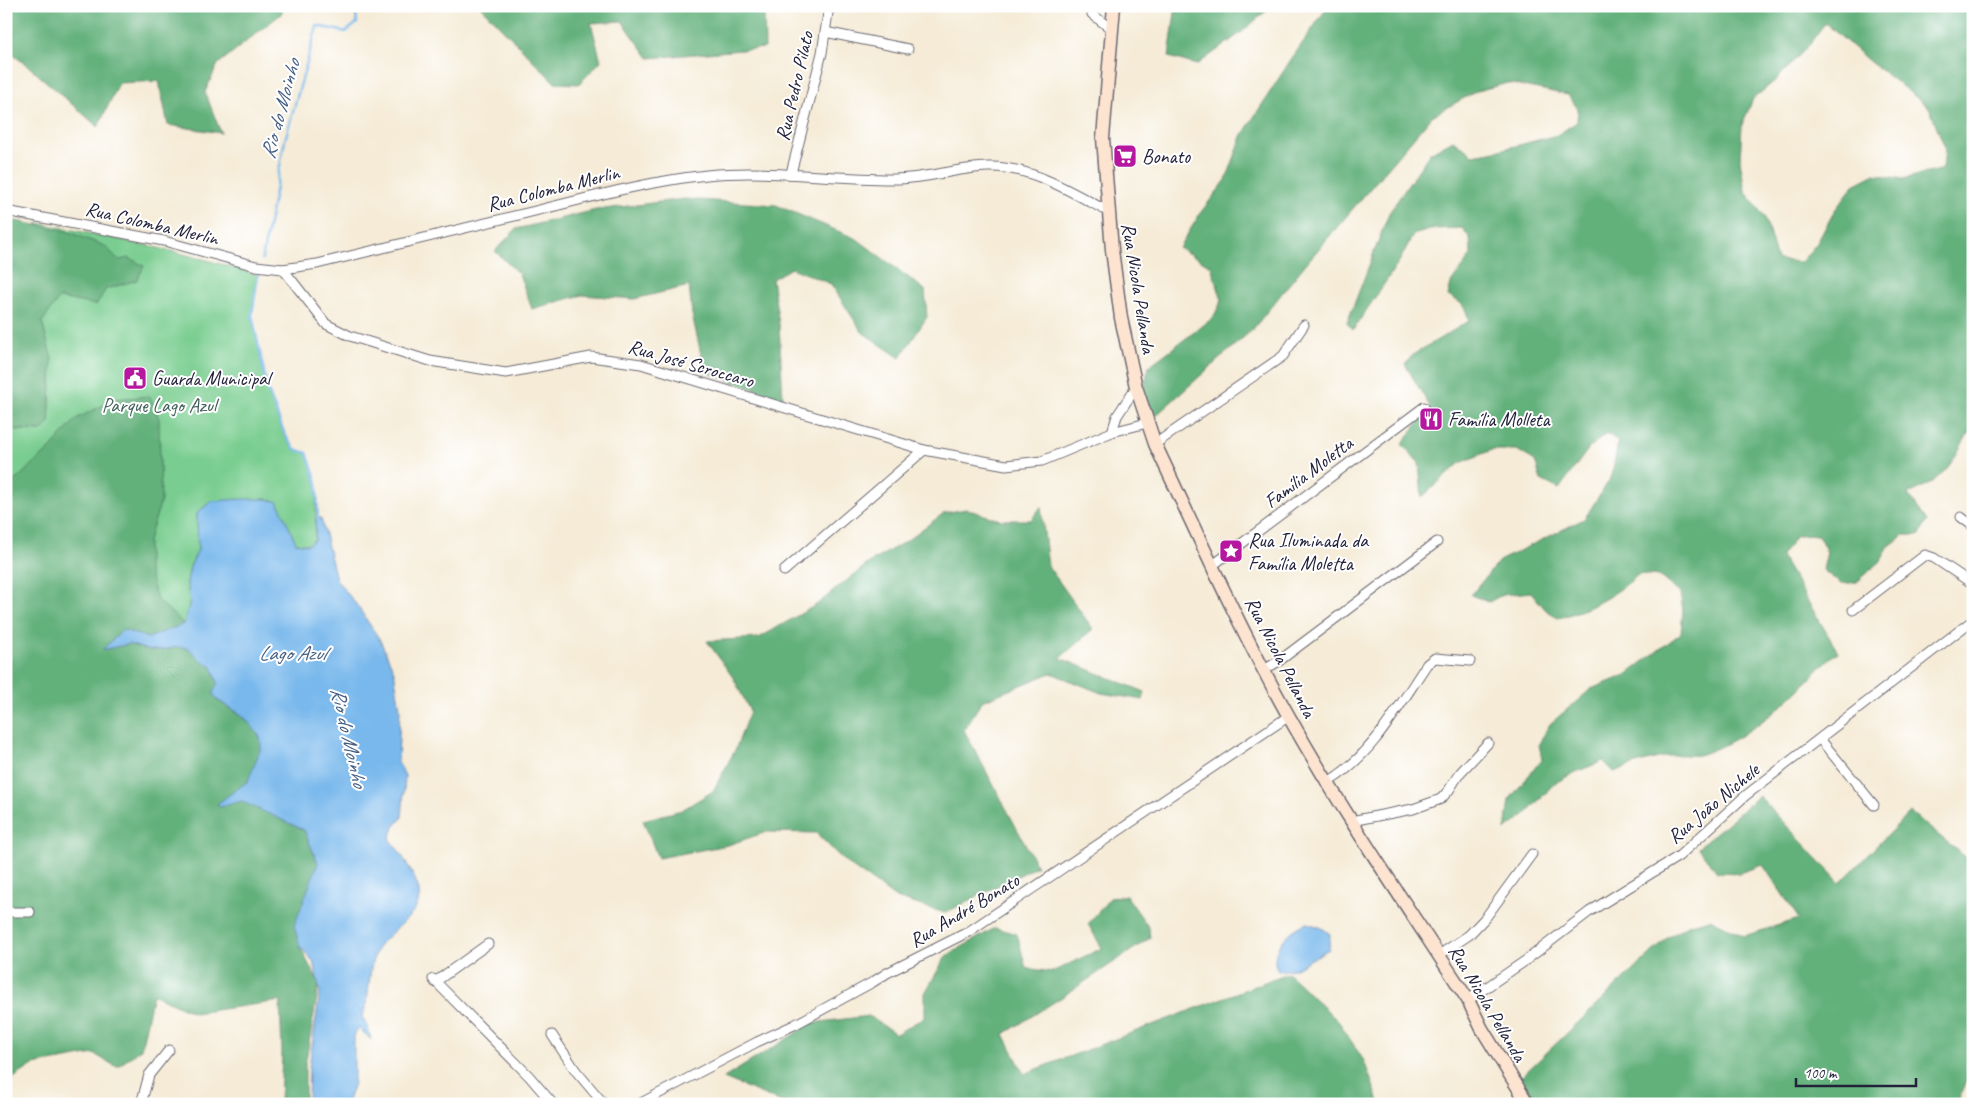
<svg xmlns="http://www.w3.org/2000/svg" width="1979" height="1110" font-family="Caveat,sans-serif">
<rect width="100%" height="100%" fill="#fff"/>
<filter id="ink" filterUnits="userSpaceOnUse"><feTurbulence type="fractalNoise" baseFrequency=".02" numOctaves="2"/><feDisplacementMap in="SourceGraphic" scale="10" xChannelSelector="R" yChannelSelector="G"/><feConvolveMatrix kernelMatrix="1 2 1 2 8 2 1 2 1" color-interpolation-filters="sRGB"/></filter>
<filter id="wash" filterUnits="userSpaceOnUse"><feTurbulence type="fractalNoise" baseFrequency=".0096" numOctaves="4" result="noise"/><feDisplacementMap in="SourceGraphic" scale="20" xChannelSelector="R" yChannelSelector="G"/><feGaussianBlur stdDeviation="1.12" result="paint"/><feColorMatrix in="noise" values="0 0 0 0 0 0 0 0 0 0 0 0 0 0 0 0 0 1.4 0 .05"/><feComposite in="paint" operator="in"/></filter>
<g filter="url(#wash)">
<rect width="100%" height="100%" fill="#f5ebd6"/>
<!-- green -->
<path fill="#79cd90" stroke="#4e7866" d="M38,223C112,238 186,252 258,275L252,315L268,391L285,435L295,449L307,453L317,483L315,539L308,545L296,543L277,502L267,499L212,501L197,513L198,550L190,567L187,583L190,602L184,624L148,638L6,765V429L41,431L49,424L52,360L29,288Z"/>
<!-- forest -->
<g fill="#62b07a" stroke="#42695a" fill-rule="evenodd">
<polygon points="6,6 284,6 281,14 218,64 205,92 221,133 168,125 159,81 119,83 98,127 27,65 6,50"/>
<polygon points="480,6 764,6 765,48 649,58 622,21 591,23 601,61 579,84 555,83"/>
<polygon points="1179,6 1272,6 1242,32 1197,65 1169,57 1175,12"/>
<path d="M1330,6H1973V430C1962,440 1959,452 1951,463C1940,479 1925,487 1908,494L1927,521L1920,535H1904L1888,547L1881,561L1857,582L1841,584L1823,570L1827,552L1818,535L1796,536L1781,556L1838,652C1823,663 1813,676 1800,689C1773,715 1738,742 1702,754C1694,757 1684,754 1676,755C1654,758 1634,764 1614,772L1603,761L1576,772L1555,783L1526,814L1505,830L1509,800L1542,759L1539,744L1550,724L1591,689L1626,675L1681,633L1683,610L1680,593L1659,576L1639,574C1616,595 1589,610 1558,618L1545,609L1531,592L1502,595L1489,602L1471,595L1499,561L1584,519L1612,476L1618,442L1607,433L1589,448L1559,489L1541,480L1535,461L1517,450H1492L1460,463L1422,497L1419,463L1402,444L1430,407L1405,364L1414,354L1469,321C1466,307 1461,301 1448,296L1451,283L1471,255L1470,238L1462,228L1433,229L1413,235L1399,262L1353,330L1347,323L1389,213L1430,153L1453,140L1473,155L1496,151L1557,135L1577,122L1578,109L1568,95L1508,83L1477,91L1432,116L1304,266L1253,329L1152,419L1143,392L1149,366L1213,318L1222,300L1211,266L1179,248L1201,212L1226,180L1243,134L1290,61L1326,9ZM1825,23L1870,62L1929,107L1945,148L1943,169L1903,179L1875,174L1854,185L1835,210L1817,243L1801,262L1777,260L1765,218L1745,191L1740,160L1742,125L1753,99L1777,79L1808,46Z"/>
<polygon points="684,199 776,205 857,239 925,290 927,317 900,358 862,332 831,284 791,268 772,279 779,324 783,399 705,372 692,314 689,286 634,299 582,295 532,309 519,274 495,251 516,229 596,210"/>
<polygon points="6,219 66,231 105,246 119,260 129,258 144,266 137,280 106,289 96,305 59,298 42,322 52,360 49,424 41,431 6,429"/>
<path d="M150,396L159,419L161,501L148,541V568L157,600L184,624L148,638L123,630L103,649L129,644L148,650H163L176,647L188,648L201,660L212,667L218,683L217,700C233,710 263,726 261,748C261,758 252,771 248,781L280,819L304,830L318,863L300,947L319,984L305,1066V1104H280L282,1052L280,1001L194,1013L153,994L141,1049L117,1067L94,1054L33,1065L6,1083V492L12,483L51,448L76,419L115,399Z"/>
<polygon points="1041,507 1048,566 1093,629 1060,658 1145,692 1143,700 1101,693 1051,673 982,701 964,730 1037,866 945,913 896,898 845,862 816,833 766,832 728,845 658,858 643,820 682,810 713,791 736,748 750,711 734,679 707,641 759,638 816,605 869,563 906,541 944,513 966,509 1000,520 1031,520"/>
<polygon points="1759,796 1840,883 1910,812 1973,863 1973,1067 1957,1104 1537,1104 1520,1078 1667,938 1688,925 1710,919 1744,936 1799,919 1763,865 1739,873 1717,872 1698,848"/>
<polygon points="1126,895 1149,928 1150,938 1062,997 1004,1034 1024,1074 1288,973 1339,1022 1364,1061 1380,1104 786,1104 724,1078 812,1023 869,1016 896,1034 925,1017 925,993 946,956 995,928 1017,934 1026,968 1052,972 1102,948 1088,924 1110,898"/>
</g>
<!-- water -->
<g fill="#78b8ec" stroke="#4d6d94">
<path d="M243,499H267L278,502L296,543L308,545L315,539L316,519L321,518L336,579L356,604L380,640L394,671L400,709L398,762L405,776L402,818L394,827L390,839C392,844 396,847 399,851C405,861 413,873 417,884C430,916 385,928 375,954C367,974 371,998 362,1017L368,1027L371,1040L358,1027L354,1037V1083L347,1104H308L309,1067L320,991L313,961L300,947L294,926L318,863L304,830L241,801L220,807L217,804L248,781L261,748L260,737L251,725L242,715L217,700L213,693L218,683L212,667L201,660L188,648L176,647L163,650H148L129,644L102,650L123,630L148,638L184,624L190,602L187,583L190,567L198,550L197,513L212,501Z"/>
<path d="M1308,923L1322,928L1330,934L1329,949L1294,969L1278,971C1277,968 1274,963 1275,960C1275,944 1293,927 1308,923Z"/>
</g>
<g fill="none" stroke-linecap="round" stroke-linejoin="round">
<!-- stream -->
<g stroke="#78b8ec" stroke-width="2.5">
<polyline points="262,259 285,140 317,26 346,32 357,23 355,6"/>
<polyline points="258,275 252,315 268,391 285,435 295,449 307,453 317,483 318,520"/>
</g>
</g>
</g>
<g filter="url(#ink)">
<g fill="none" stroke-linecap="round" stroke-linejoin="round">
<!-- minor casing -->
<g stroke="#6c6871" stroke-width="11">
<g id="minor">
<polyline points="1090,6 1092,14 1111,29"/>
<polyline points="825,32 908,49"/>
<polyline points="791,173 822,53 829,6"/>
<path d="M6,211L164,241L256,266L283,269L317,264C391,246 465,228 539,210C595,196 650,181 707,175C769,169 829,179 891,179C924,180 955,168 988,167C1031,166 1071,192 1109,212"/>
<polyline points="283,269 326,324 350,336 430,361 506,373 591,357 641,364 924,450 1006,465 1042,461 1112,432 1147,423"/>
<polyline points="1112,432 1117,416 1136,387"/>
<polyline points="1155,444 1283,356 1304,325"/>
<polyline points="1961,517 1973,526"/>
<polyline points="1213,565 1424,407"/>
<polyline points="784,571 924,450"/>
<polyline points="1853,610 1925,555 1934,558 1973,584"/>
<polyline points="1264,670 1279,661 1437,542"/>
<polyline points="1820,739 1874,805"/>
<path d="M1328,782C1373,755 1398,707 1427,664L1435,658L1470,661"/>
<polyline points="1351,821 1413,809 1441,799 1449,790 1459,774 1488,743"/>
<polyline points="6,912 30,912"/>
<polyline points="1439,955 1469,935 1486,917 1532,854"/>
<polyline points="433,979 529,1076 553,1104"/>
<polyline points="435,982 488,944"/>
<polyline points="1468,1000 1525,961 1589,912 1679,856 1745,796 1973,620"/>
<polyline points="552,1035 576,1071 604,1104"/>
<polyline points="141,1104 149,1075 169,1050"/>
<polyline points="639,1104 757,1042 794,1025 873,982 887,973 968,932 1289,716"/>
</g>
</g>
<!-- secondary casing -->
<g stroke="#6c6871" stroke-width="15">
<path id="secondary" d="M1114,6L1103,138L1112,250L1121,318L1136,387L1155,444C1198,535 1239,628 1288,715C1343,813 1407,906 1468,1000L1482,1029L1528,1104"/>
</g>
<!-- minor -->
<use href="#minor" stroke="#fff" stroke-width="9"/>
<!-- secondary -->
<use href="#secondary" stroke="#fde4d1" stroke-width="12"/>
</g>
</g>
<!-- icons -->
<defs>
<g id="supermarket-square" transform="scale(1.25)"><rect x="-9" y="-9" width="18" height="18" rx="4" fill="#b5179e" stroke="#fff"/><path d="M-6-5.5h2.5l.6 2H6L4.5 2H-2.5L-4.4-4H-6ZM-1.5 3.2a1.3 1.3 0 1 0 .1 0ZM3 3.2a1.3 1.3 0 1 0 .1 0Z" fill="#fff"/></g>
<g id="civic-square" transform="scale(1.25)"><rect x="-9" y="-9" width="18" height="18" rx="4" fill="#b5179e" stroke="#fff"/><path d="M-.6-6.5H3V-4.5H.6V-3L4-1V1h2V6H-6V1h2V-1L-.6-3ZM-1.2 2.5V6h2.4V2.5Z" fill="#fff"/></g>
<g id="restaurant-square" transform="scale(1.25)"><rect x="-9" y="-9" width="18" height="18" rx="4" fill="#b5179e" stroke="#fff"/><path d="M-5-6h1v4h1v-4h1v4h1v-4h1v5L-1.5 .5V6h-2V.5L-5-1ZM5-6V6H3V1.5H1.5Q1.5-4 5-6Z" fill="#fff"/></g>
<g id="sight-square" transform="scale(1.25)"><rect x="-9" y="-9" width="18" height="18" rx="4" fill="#b5179e" stroke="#fff"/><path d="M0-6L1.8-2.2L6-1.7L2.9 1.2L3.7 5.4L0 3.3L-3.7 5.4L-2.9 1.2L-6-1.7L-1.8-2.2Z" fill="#fff"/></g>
</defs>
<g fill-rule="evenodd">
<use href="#supermarket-square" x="1125" y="156"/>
<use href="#civic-square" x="135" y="378"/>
<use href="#restaurant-square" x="1431" y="419"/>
<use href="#sight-square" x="1231" y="551"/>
</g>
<g text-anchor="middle" stroke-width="4" stroke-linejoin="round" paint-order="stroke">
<!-- street labels -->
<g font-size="20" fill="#22223b" stroke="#fff">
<text transform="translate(794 86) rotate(-77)" y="7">Rua Pedro Pilato</text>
<text transform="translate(553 188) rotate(-14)" y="7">Rua Colomba Merlin</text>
<text transform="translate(152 223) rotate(13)" y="7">Rua Colomba Merlin</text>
<text transform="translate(1139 288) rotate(81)" y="7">Rua Nicola Pellanda</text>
<text transform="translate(691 363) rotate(16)" y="7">Rua José Scroccaro</text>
<text transform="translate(1308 472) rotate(-37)" y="7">Família Moletta</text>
<text transform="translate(1281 657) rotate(63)" y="7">Rua Nicola Pellanda</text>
<text transform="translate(1713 803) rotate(-40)" y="7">Rua João Nichele</text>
<text transform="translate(964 910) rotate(-31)" y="7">Rua André Bonato</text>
<text transform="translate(1488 1003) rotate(59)" y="7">Rua Nicola Pellanda</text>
</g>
<!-- poi labels -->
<g font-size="20" fill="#22223b" stroke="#fff" text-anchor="start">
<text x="1142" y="163">Bonato</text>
<text x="152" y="385">Guarda Municipal</text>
<text x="1448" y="426">Família Molleta</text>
<text x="1248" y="547">Rua Iluminada da<tspan x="1248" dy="23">Família Moletta</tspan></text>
</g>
<!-- park labels -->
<g font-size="20" fill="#405e59" stroke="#fff">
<text x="159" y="412">Parque Lago Azul</text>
</g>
<!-- water labels -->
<g font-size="21" font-style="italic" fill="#445e82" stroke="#fff">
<text transform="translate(280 109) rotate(-75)" y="7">Rio do Moinho</text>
<text x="292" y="660">Lago Azul</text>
<text transform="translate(349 737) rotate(77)" y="7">Rio do Moinho</text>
</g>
</g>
<!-- margin -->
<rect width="1979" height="1110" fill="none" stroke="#fff" stroke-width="25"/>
<!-- scale -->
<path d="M1796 1078v8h120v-8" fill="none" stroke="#22223b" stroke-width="2.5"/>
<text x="1804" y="1078" font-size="15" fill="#22223b" stroke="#ffffff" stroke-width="4" paint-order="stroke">100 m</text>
</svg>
